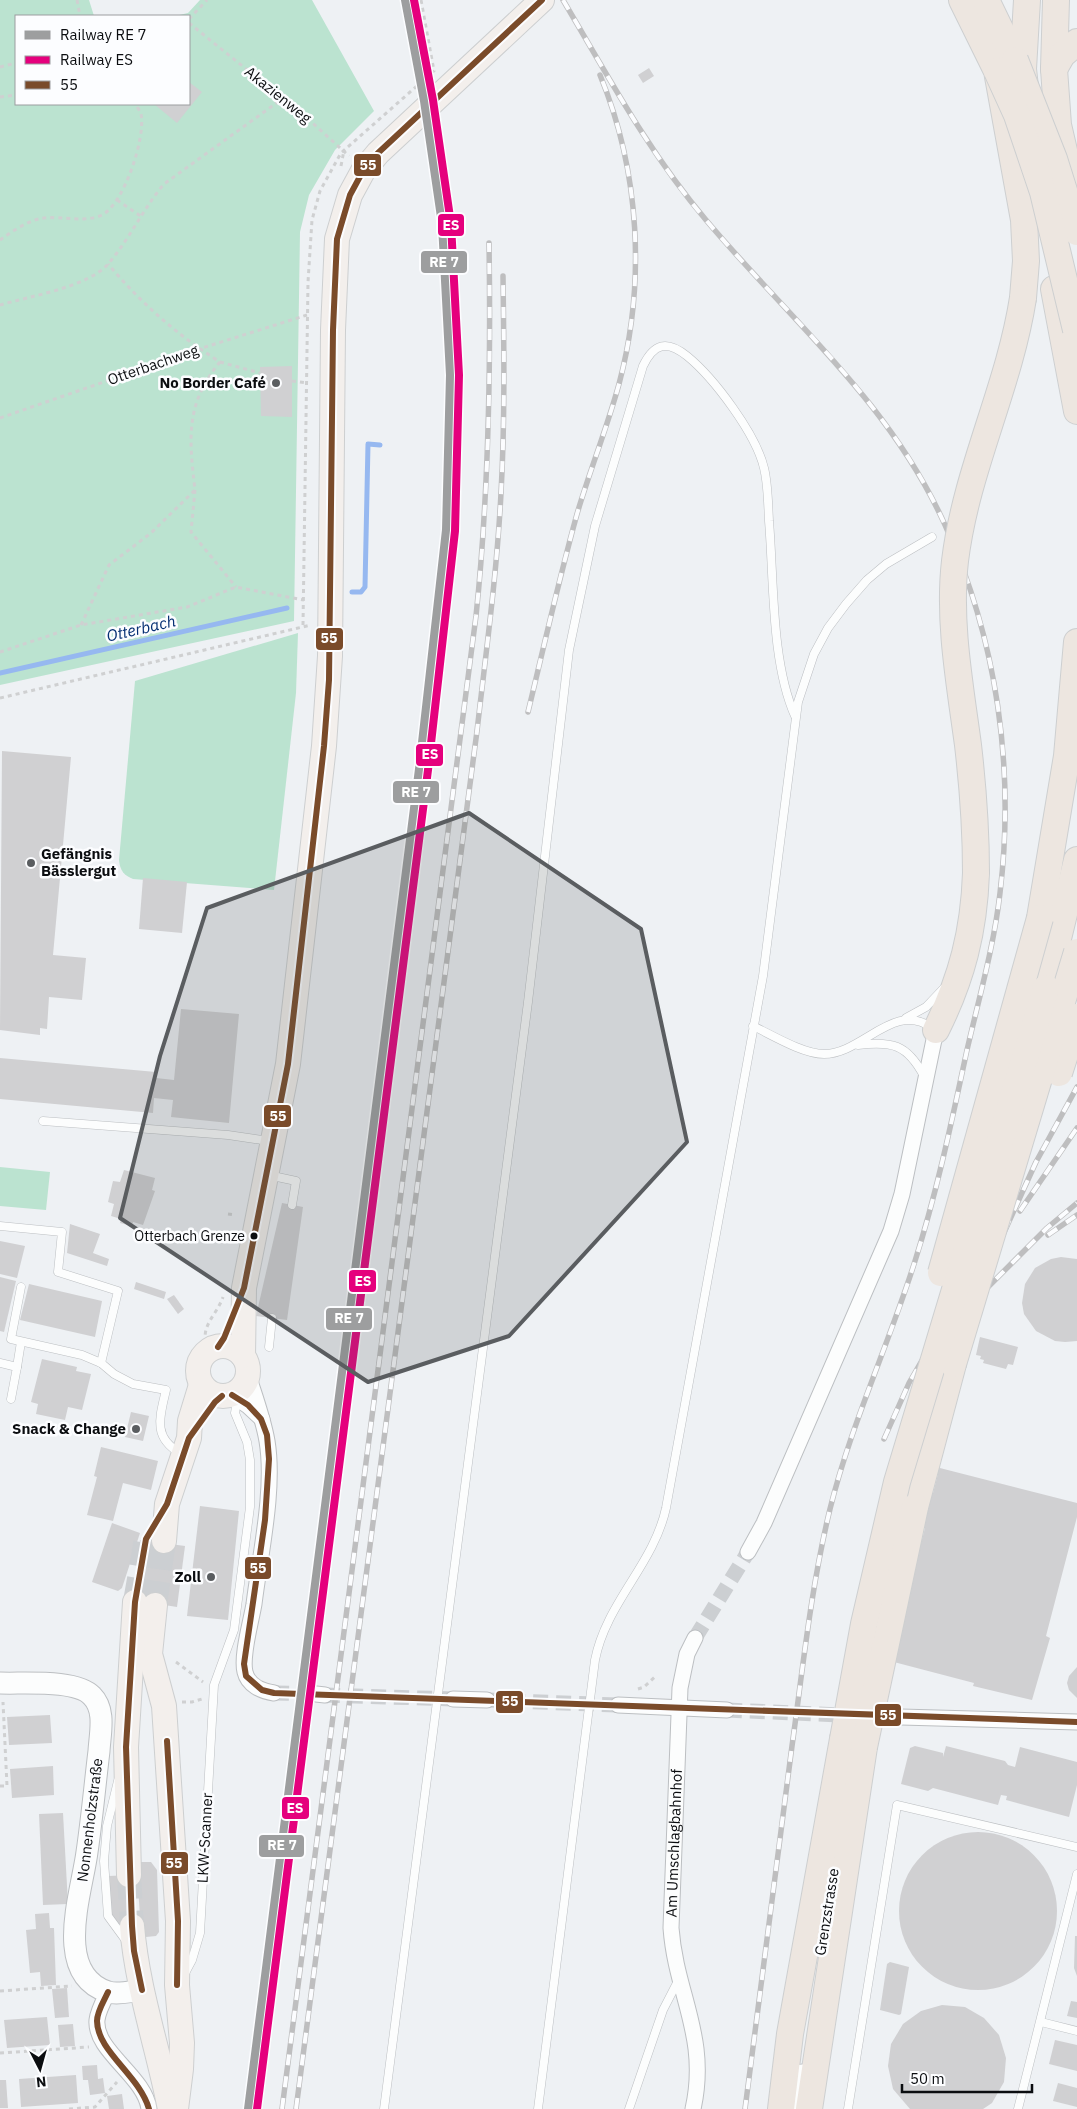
<svg xmlns="http://www.w3.org/2000/svg" width="1077" height="2109" font-family="'IBM Plex Sans',sans-serif">
<rect width="100%" height="100%" fill="#eef1f4"/>
<!-- green -->
<g fill="#bbe3d0">
<polygon points="0,0 89,0 94,16 16,16 16,104 189,104 189,16 175,16 188,13 200,0 312,0 374,111 335,150 309,195 300,232 294,621 0,685"/>
<path d="M298,633L296,693L274,890L133,879C124,875 120,871 119,860L135,681Z"/>
<polygon points="0,1167 50,1172 46,1210 0,1206"/>
</g>
<g fill="none" stroke-linecap="round" stroke-linejoin="round">
<!-- stream -->
<g stroke="#96b8f0" stroke-width="5">
<polyline points="352,592 361,592 365,587 368,444 380,445"/>
<polyline points="0,673 287,608"/>
</g>
</g>
<!-- building -->
<g fill="#d0d0d2">
<polygon points="649,68 654,76 643,83 638,75"/>
<polygon points="189,82 202,92 177,123 154,104 189,104"/>
<polygon points="292,366 292,417 261,416 260,367"/>
<polygon points="2,751 71,757 53,955 86,958 82,1000 49,997 47,1029 40,1028 40,1035 0,1030"/>
<polygon points="143,878 187,882 182,933 139,929"/>
<polygon points="181,1009 239,1014 229,1123 171,1117 173,1100 154,1098 153,1113 0,1099 0,1058 156,1072 156,1078 174,1080"/>
<polygon points="124,1170 155,1178 152,1190 155,1191 143,1225 133,1222 132,1226 120,1223 121,1219 111,1216 114,1204 108,1202 113,1181 120,1182"/>
<polygon points="282,1203 303,1207 287,1320 256,1316"/>
<polygon points="70,1224 100,1234 93,1253 109,1259 107,1266 67,1253"/>
<polygon points="0,1241 25,1246 17,1278 0,1274"/>
<polygon points="1061,1257 1077,1259 1077,1341 1065,1342 1055,1341 1036,1331 1024,1314 1022,1303 1025,1284 1035,1268 1051,1259"/>
<polygon points="0,1277 16,1281 4,1332 0,1331"/>
<polygon points="136,1282 166,1292 164,1299 134,1289"/>
<polygon points="29,1284 102,1301 95,1337 20,1320"/>
<polygon points="174,1295 184,1309 178,1314 167,1299"/>
<polygon points="980,1337 1018,1347 1013,1365 1008,1364 1006,1369 983,1363 984,1360 980,1359 981,1356 976,1355"/>
<polygon points="42,1359 77,1367 76,1371 91,1374 82,1410 68,1407 65,1420 36,1414 38,1404 31,1402"/>
<polygon points="131,1412 149,1416 143,1441 125,1437"/>
<polygon points="101,1447 158,1461 151,1490 123,1483 113,1521 87,1515 97,1477 94,1476"/>
<polygon points="936,1467 1077,1503 1077,1517 1046,1636 1050,1638 1032,1700 973,1686 974,1683 890,1661 925,1528 921,1527 930,1493 933,1493 938,1474 935,1473"/>
<polygon points="200,1506 239,1511 228,1620 187,1616"/>
<polygon points="112,1523 140,1533 122,1588 118,1591 92,1582"/>
<polygon points="140,1540 185,1546 177,1607 133,1600"/>
<polygon points="1077,1667 1077,1698 1069,1690 1067,1683 1069,1676"/>
<polygon points="50,1715 52,1743 9,1745 7,1717"/>
<polygon points="915,1746 943,1753 943,1757 946,1746 1005,1761 1008,1765 1015,1767 1020,1747 1077,1762 1077,1785 1069,1817 1006,1800 1007,1796 1001,1795 998,1805 933,1788 928,1791 901,1784 910,1748"/>
<polygon points="53,1766 54,1795 12,1798 10,1769"/>
<polygon points="63,1813 68,1904 43,1905 39,1814"/>
<circle cx="978" cy="1911" r="79"/>
<polygon points="140,1862 151,1862 157,1870 159,1932 156,1936 146,1937 141,1932 137,1871"/>
<polygon points="133,1875 136,1925 111,1927 108,1876"/>
<polygon points="49,1913 50,1928 54,1928 56,1985 41,1986 40,1972 30,1973 26,1930 36,1929 35,1914"/>
<polygon points="1075,1936 1077,1936 1077,1976 1074,1968"/>
<polygon points="890,1962 909,1967 901,2014 899,2015 880,2010 887,1964"/>
<polygon points="67,1988 69,2017 55,2018 52,1989"/>
<polygon points="1071,2001 1077,2002 1077,2018 1067,2016"/>
<polygon points="942,2005 965,2007 984,2018 999,2035 1006,2058 1004,2082 992,2103 983,2109 910,2109 893,2089 888,2066 891,2044 903,2024 921,2011"/>
<polygon points="47,2017 50,2045 7,2048 4,2020"/>
<polygon points="73,2024 75,2046 60,2047 58,2025"/>
<polygon points="1055,2040 1077,2045 1077,2071 1049,2064"/>
<polygon points="97,2065 98,2079 103,2078 105,2093 90,2095 88,2080 83,2080 82,2066"/>
<polygon points="76,2075 78,2103 21,2107 19,2079"/>
<polygon points="0,2080 6,2080 8,2108 0,2108"/>
<polygon points="1058,2083 1077,2088 1077,2107 1053,2101"/>
<polygon points="122,2094 124,2109 109,2109 107,2096"/>
</g>
<g fill="none" stroke-linecap="round" stroke-linejoin="round">
<!-- street-tunnel -->
<g stroke="#cccfd2" stroke-width="15" stroke-dasharray="15 8" stroke-linecap="butt">
<polyline points="695,1638 748,1552"/>
<polyline points="274,1693 316,1694"/>
<polyline points="325,1695 453,1699"/>
<polyline points="487,1700 618,1705"/>
<polyline points="727,1710 841,1715"/>
</g>
<!-- primary-tunnel -->
<g stroke="#cccfd2" stroke-width="24" stroke-dasharray="24 12" stroke-linecap="butt">
<polyline points="135,1602 146,1539"/>
<polyline points="155,1605 164,1541"/>
<polyline points="129,1875 132,1926"/>
</g>
<!-- lane casing -->
<g stroke="#bcbfc2" stroke-width="9">
<g id="lane">
<polyline points="906,1018 926,1007 943,989"/>
<path d="M753,1026C772,1035 803,1054 824,1054C862,1054 895,1000 932,1028"/>
<path d="M858,1045C892,1041 907,1044 924,1076"/>
<polyline points="43,1121 228,1135 269,1141"/>
<polyline points="268,1175 296,1181 292,1205"/>
<polyline points="0,1226 62,1232 58,1272 118,1291 101,1363"/>
<path d="M21,1287L11,1339L82,1355L101,1363L114,1374L133,1384L166,1390C160,1416 152,1437 180,1453"/>
<polyline points="269,1347 272,1318"/>
<polyline points="0,1363 17,1367 11,1399"/>
<polyline points="17,1367 21,1342"/>
<polyline points="118,1781 107,1826 104,1861 108,1916 127,1942"/>
<polyline points="185,1973 192,1960 200,1933 214,1685 234,1630 250,1507 250,1460 247,1442 235,1413 236,1407 241,1400"/>
<polyline points="1041,2022 1077,2031"/>
<path d="M384,2109L528,1002L569,650L595,526L643,366C654,343 667,340 687,356C714,378 756,434 764,468C768,484 768,503 769,521C774,580 771,662 795,716"/>
<path d="M538,2109L595,1660C606,1603 654,1564 666,1508L763,976L798,702L814,654L828,628L846,604L867,580L886,564L932,537"/>
<polyline points="629,2109 663,2010 679,1979"/>
<polyline points="848,2109 897,1805 1077,1847"/>
<polyline points="1018,2109 1077,1874"/>
</g>
</g>
<!-- street casing -->
<g stroke="#bcbfc2" stroke-width="17">
<g id="street">
<path d="M248,1375C255,1397 263,1418 267,1441C275,1489 260,1555 254,1604C251,1622 241,1656 245,1672C248,1685 261,1691 274,1693"/>
<polyline points="232,1395 248,1406 262,1419"/>
<polyline points="748,1552 764,1523 891,1231 902,1194 936,1030"/>
<polyline points="316,1694 325,1695"/>
<polyline points="453,1699 487,1700"/>
<polyline points="618,1705 727,1710"/>
<polyline points="865,1716 1077,1722"/>
<path d="M108,1992C104,2000 98,2011 97,2020C94,2051 145,2076 149,2109"/>
<path id="s1" d="M693,2109C709,2037 676,1995 671,1928L680,1688L687,1654L695,1638"/>
<polyline points="796,2109 802,2072"/>
</g>
</g>
<!-- secondary casing -->
<g stroke="#bcbfc2" stroke-width="23">
<path id="secondary" d="M0,1683C23,1684 76,1679 92,1696C106,1710 100,1733 99,1751C95,1784 92,1818 87,1852C82,1892 52,1974 108,1992C119,1995 132,1991 142,1990"/>
</g>
<!-- primary casing -->
<g stroke="#cdcfd0" stroke-width="26">
<g id="primary">
<circle cx="223" cy="1371" r="25"/>
<polyline points="243,1356 244,1288 288,1064 324,746 330,656 333,330 337,239 350,195 363,171 378,153 542,0"/>
<polyline points="164,1541 167,1504 189,1438 190,1421 201,1385"/>
<polyline points="155,1605 150,1654 164,1706 178,1921 177,1985 182,2043 181,2069 176,2109"/>
<polyline points="129,1875 126,1747 135,1602"/>
<path d="M132,1926C137,1988 158,2048 170,2109"/>
</g>
</g>
<!-- highway casing -->
<g stroke="#cdcfd0" stroke-width="28">
<g id="highway">
<polyline points="962,0 997,71 1024,220 1026,261 1023,298"/>
<polyline points="986,0 1015,60"/>
<polyline points="1056,0 1054,69 1058,125 1071,181"/>
<polyline points="1054,69 1062,55 1077,42"/>
<polyline points="1025,87 1023,69 1027,0"/>
<polyline points="1054,289 1077,411"/>
<polyline points="1040,918 1067,756 1077,642"/>
<polyline points="1046,988 1077,860"/>
<path d="M936,1030C962,978 974,931 976,873"/>
<polyline points="915,1507 953,1364"/>
<polyline points="781,2109 790,2034 843,1739"/>
<polyline points="809,2109 864,1747"/>
</g>
</g>
<!-- path -->
<g stroke="#cfd0d1" stroke-width="3" stroke-dasharray="4 4" stroke-linecap="butt">
<polyline points="77,0 80,16"/>
<polyline points="421,0 434,71 432,72"/>
<polyline points="189,19 207,0"/>
<polyline points="189,23 307,118 349,156"/>
<polyline points="0,67 16,63"/>
<polyline points="0,97 16,95"/>
<polyline points="341,166 344,150"/>
<polyline points="117,200 142,217"/>
<path d="M0,240C13,231 28,220 44,218C62,216 85,223 102,215C124,204 146,137 141,114C140,111 137,107 136,104"/>
<path d="M0,305C30,296 89,287 109,263C130,238 143,209 164,184L282,99"/>
<polyline points="220,362 260,373"/>
<polyline points="292,381 307,383"/>
<polyline points="0,418 199,349 307,315"/>
<polyline points="195,490 191,532 236,587"/>
<path d="M81,625L109,565L151,533L195,490C189,439 185,404 220,362C177,335 141,303 108,264"/>
<polyline points="303,625 308,282 312,220 320,191 341,153 426,78"/>
<polyline points="0,652 81,625 187,607 236,587 304,600"/>
<polyline points="0,698 311,625"/>
<polyline points="228,1214 235,1215"/>
<path d="M209,1350C197,1328 216,1317 223,1297"/>
<polyline points="176,1662 203,1682"/>
<polyline points="638,1689 644,1687 657,1675"/>
<polyline points="182,1702 192,1702 202,1699"/>
<polyline points="0,1786 7,1786 3,1702"/>
<polyline points="0,1991 72,1986"/>
<polyline points="0,2053 89,2047"/>
<polyline points="69,2109 95,2107 117,2082"/>
</g>
<!-- lane -->
<use href="#lane" stroke="#fcfdfd" stroke-width="8"/>
<!-- street -->
<use href="#street" stroke="#fcfdfd" stroke-width="15"/>
<!-- secondary -->
<use href="#secondary" stroke="#fcfdfd" stroke-width="21"/>
<!-- primary -->
<use href="#primary" stroke="#f3efec" stroke-width="24"/>
<!-- highway -->
<use href="#highway" stroke="#ede6e0" stroke-width="26"/>
<!-- rail casing -->
<g stroke="#bebebf" stroke-width="5.5">
<g id="rail">
<path d="M563,0C608,76 649,153 706,220C790,320 890,402 945,525C997,640 1015,768 1000,893C994,946 979,998 967,1050C952,1120 937,1192 915,1261C889,1344 851,1424 830,1509C811,1587 803,1667 792,1746C776,1867 761,1988 745,2109"/>
<path d="M528,712C544,646 559,579 577,514C590,470 607,428 619,384C646,283 640,172 600,75"/>
<polyline points="1020,1211 1077,1128"/>
<polyline points="1048,1235 1077,1215"/>
<polyline points="965,1310 1047,1228 1077,1203"/>
<polyline points="884,1439 909,1383 955,1303 1001,1239 1036,1162 1077,1087"/>
<path d="M282,2109L476,616C489,492 491,368 489,243"/>
<path d="M296,2109L477,731C486,652 497,573 501,493C505,421 504,348 503,276"/>
</g>
</g>
<!-- rail -->
<use href="#rail" stroke="#fcfdff" stroke-width="4" stroke-dasharray="11" stroke-linecap="butt"/>
<!-- highway-bridge casing -->
<g stroke="#cdcfd0" stroke-width="28" stroke-linecap="butt">
<g id="highway-bridge">
<polyline points="1015,60 1054,159 1077,232"/>
<polyline points="997,71 1017,115 1043,192 1076,330"/>
<path d="M976,873C976,830 973,788 968,745C960,685 948,621 955,561C966,470 1009,388 1023,298"/>
<polyline points="1059,1073 1077,1017"/>
<polyline points="941,1273 1040,918"/>
<polyline points="953,1364 1077,952"/>
<polyline points="843,1739 864,1624 897,1482 1046,988"/>
<polyline points="864,1747 915,1507"/>
</g>
</g>
<!-- highway-bridge -->
<use href="#highway-bridge" stroke="#ede6e0" stroke-width="26"/>
<!-- bus-1 casing -->
<g stroke="#fcfdff" stroke-width="10">
<g id="bus-1">
<polyline points="218,1347 224,1338 244,1288 288,1064 324,746 329,680 333,330 337,239 350,195 363,171 378,153 542,0"/>
<polyline points="232,1395 248,1405 261,1419 267,1435 269,1459 265,1520 244,1664 246,1676 262,1690 274,1693 1077,1722"/>
<polyline points="167,1741 178,1921 177,1985"/>
<polyline points="142,1990 134,1951 132,1926 126,1747 135,1602 146,1539 167,1504 189,1438 215,1402 222,1396"/>
<path d="M108,1992C104,2001 97,2011 97,2021C97,2051 140,2076 149,2109"/>
</g>
</g>
<!-- bus-1 -->
<use href="#bus-1" stroke="#7a4b2a" stroke-width="6"/>
<!-- rail-1 casing -->
<g stroke="#fcfdff" stroke-width="11">
<polyline id="rail-1" points="248,2109 419,769 446,530 450,375 442,224 424,101 405,0"/>
</g>
<!-- rail-2 casing -->
<g stroke="#fcfdff" stroke-width="11">
<polyline id="rail-2" points="257,2109 428,770 455,531 459,375 451,224 433,100 414,0"/>
</g>
<!-- rail-1 -->
<use href="#rail-1" stroke="#9d9e9f" stroke-width="8"/>
<!-- rail-2 -->
<use href="#rail-2" stroke="#e5007d" stroke-width="8"/>
</g>
<!-- marked area -->
<path fill="#5a5d60" fill-opacity="0.2" stroke="#5a5d60" stroke-width="4" stroke-linejoin="round" d="M469,813L641,929L687,1142L509,1336L368,1382L120,1218L160,1056L207,908Z"/>
<!-- markers -->
<g fill="#5a5d60" stroke="#fcfdff" stroke-width="2">
<circle cx="276" cy="383" r="5"/>
<circle cx="31" cy="863" r="5"/>
<circle cx="136" cy="1429" r="5"/>
<circle cx="211" cy="1577" r="5"/>
</g>
<circle fill="#0b0d10" stroke="#fcfdff" stroke-width="2" cx="254" cy="1236" r="4.5"/>
<g text-anchor="middle" stroke-width="5" stroke-linejoin="round" paint-order="stroke">
<!-- bus labels -->
<g font-size="14" fill="#0b0d10" stroke="#fcfdff" text-anchor="end">
<text x="245" y="1241">Otterbach Grenze</text>
</g>
<!-- street labels -->
<g font-size="15" fill="#0b0d10" stroke="#fcfdff">
<text transform="translate(278 95) rotate(39)" y="5">Akazienweg</text>
<text transform="translate(153 365) rotate(-19)" y="5">Otterbachweg</text>
<text transform="translate(90 1820) rotate(-83)" y="5">Nonnenholzstraße</text>
<text transform="translate(205 1838) rotate(-87)" y="5">LKW-Scanner</text>
<text dy="5" stroke="none"><textPath href="#s1" startOffset="269">Am Umschlagbahnhof</textPath></text>
<text transform="translate(827 1912) rotate(-81)" y="5">Grenzstrasse</text>
</g>
<!-- poi labels -->
<g font-size="15" font-weight="bold" fill="#0b0d10" stroke="#fcfdff" text-anchor="end">
<text x="266" y="388">No Border Café</text>
<text x="41" y="859" text-anchor="start">Gefängnis<tspan x="41" dy="17">Bässlergut</tspan></text>
<text x="126" y="1434">Snack &amp; Change</text>
<text x="201" y="1582">Zoll</text>
</g>
<!-- water labels -->
<g font-size="16" font-style="italic" fill="#042e72" stroke="#fcfdff">
<text transform="translate(141 628) rotate(-13)" y="6">Otterbach</text>
</g>
</g>
<g stroke="#fcfdff" stroke-width="2">
<rect x="353" y="153" width="29" height="24" rx="5" fill="#7a4b2a"/>
<rect x="437" y="213" width="28" height="24" rx="5" fill="#e5007d"/>
<rect x="420" y="250" width="48" height="24" rx="5" fill="#9d9e9f"/>
<rect x="315" y="627" width="29" height="24" rx="5" fill="#7a4b2a"/>
<rect x="415" y="743" width="29" height="24" rx="5" fill="#e5007d"/>
<rect x="392" y="780" width="48" height="24" rx="5" fill="#9d9e9f"/>
<rect x="263" y="1104" width="29" height="24" rx="5" fill="#7a4b2a"/>
<rect x="348" y="1269" width="29" height="24" rx="5" fill="#e5007d"/>
<rect x="325" y="1307" width="48" height="24" rx="5" fill="#9d9e9f"/>
<rect x="244" y="1556" width="28" height="24" rx="5" fill="#7a4b2a"/>
<rect x="495" y="1690" width="29" height="24" rx="5" fill="#7a4b2a"/>
<rect x="874" y="1703" width="28" height="24" rx="5" fill="#7a4b2a"/>
<rect x="281" y="1796" width="29" height="24" rx="5" fill="#e5007d"/>
<rect x="258" y="1834" width="47" height="24" rx="5" fill="#9d9e9f"/>
<rect x="160" y="1851" width="29" height="24" rx="5" fill="#7a4b2a"/>
</g>
<g font-size="14" text-anchor="middle" font-weight="bold" fill="#fff">
<text x="368" y="170">55</text>
<text x="451" y="230">ES</text>
<text x="444" y="267">RE 7</text>
<text x="329" y="643">55</text>
<text x="430" y="759">ES</text>
<text x="416" y="797">RE 7</text>
<text x="278" y="1121">55</text>
<text x="363" y="1286">ES</text>
<text x="349" y="1323">RE 7</text>
<text x="258" y="1573">55</text>
<text x="510" y="1706">55</text>
<text x="888" y="1720">55</text>
<text x="295" y="1813">ES</text>
<text x="282" y="1850">RE 7</text>
<text x="174" y="1868">55</text>
</g>
<!-- legend -->
<rect x="15" y="15" width="175" height="90" fill="#fcfdff" stroke="#9c9d9f"/>
<rect x="25" y="31" width="25" height="8" fill="#9d9e9f" stroke="#9c9d9f"/>
<text x="60" y="40" font-size="15" fill="#0b0d10">Railway RE 7</text>
<rect x="25" y="56" width="25" height="8" fill="#e5007d" stroke="#9c9d9f"/>
<text x="60" y="65" font-size="15" fill="#0b0d10">Railway ES</text>
<rect x="25" y="81" width="25" height="8" fill="#7a4b2a" stroke="#9c9d9f"/>
<text x="60" y="90" font-size="15" fill="#0b0d10">55</text>
<!-- north arrow -->
<g transform="translate(40 2069) rotate(174)" stroke="#fcfdff" stroke-width="4" paint-order="stroke">
<path d="M0-4L9 19L0 12L-9 19Z" fill="#0b0d10"/>
<text y="-8" font-size="14" font-weight="bold" text-anchor="middle" fill="#0b0d10">N</text>
</g>
<!-- scale -->
<path d="M902 2084v8h130v-8" fill="none" stroke="#0b0d10" stroke-width="2.5"/>
<text x="910" y="2084" font-size="15" fill="#0b0d10" stroke="#fcfdff" stroke-width="4" paint-order="stroke">50 m</text>
</svg>
